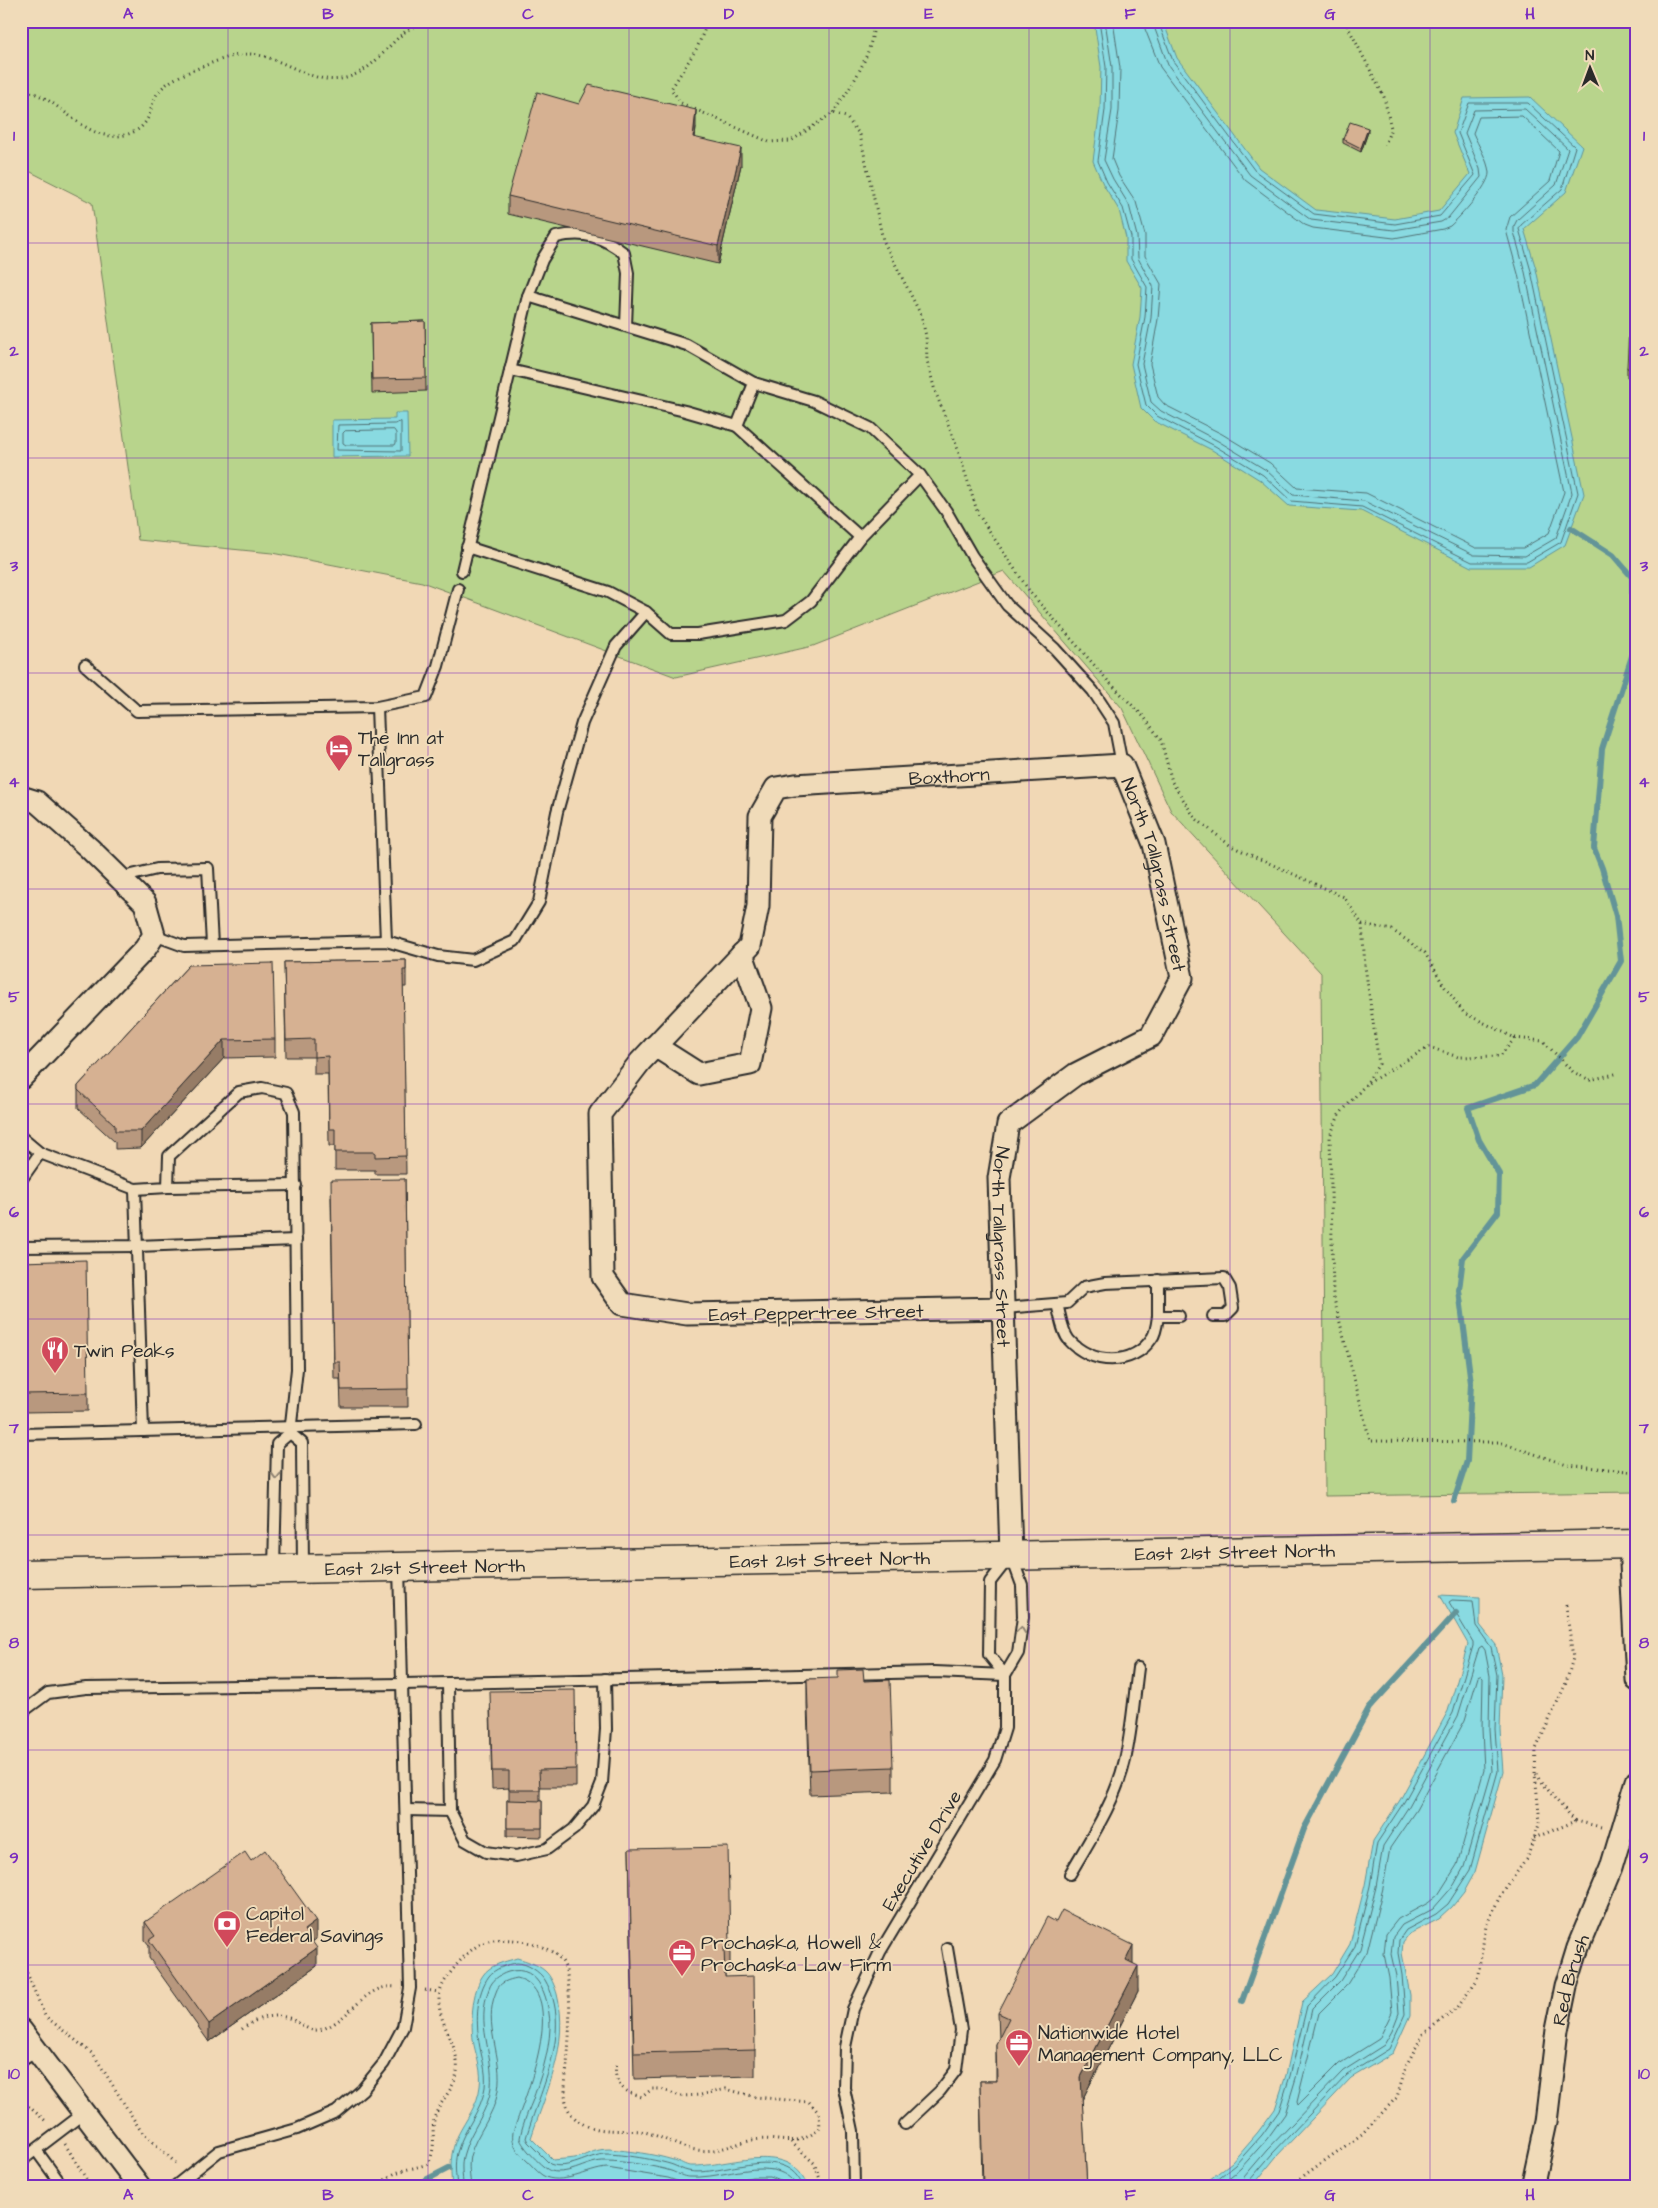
<svg xmlns="http://www.w3.org/2000/svg" width="1658" height="2208" font-family="'Architects Daughter',sans-serif">
<rect width="100%" height="100%" fill="#f1d8b5"/>
<filter id="ink" filterUnits="userSpaceOnUse"><feTurbulence type="fractalNoise" baseFrequency=".02" numOctaves="2"/><feDisplacementMap in="SourceGraphic" scale="10" xChannelSelector="R" yChannelSelector="G"/><feConvolveMatrix kernelMatrix="1 2 1 2 8 2 1 2 1" color-interpolation-filters="sRGB"/></filter>
<g filter="url(#ink)">
<!-- green -->
<polygon fill="#b8d48c" stroke="#72805c" points="21,21 1637,21 1637,1492 1325,1496 1321,973 1171,811 1122,708 1004,571 813,646 676,677 422,582 272,553 138,540 92,203 21,167"/>
<!-- water -->
<g fill="#89dae1" stroke="#639498">
<polygon points="1094,21 1163,21 1177,58 1259,168 1316,210 1395,219 1439,211 1470,174 1453,133 1464,98 1530,97 1582,146 1566,192 1524,229 1536,269 1584,494 1565,545 1529,567 1471,567 1361,511 1289,506 1260,480 1212,450 1154,421 1141,408 1131,364 1140,317 1142,288 1126,261 1126,238 1119,210 1103,184 1093,161 1100,109 1101,67"/>
<polygon points="395,413 407,413 408,456 332,457 332,420 395,419"/>
<polygon points="1440,1595 1480,1597 1480,1625 1496,1645 1502,1675 1500,1729 1503,1772 1475,1872 1464,1892 1452,1907 1439,1919 1409,1934 1403,1942 1402,1953 1410,1995 1410,2015 1393,2053 1351,2078 1276,2157 1252,2187 1200,2187 1232,2162 1258,2132 1275,2109 1286,2075 1302,2002 1332,1974 1350,1944 1365,1885 1373,1841 1400,1800 1448,1711 1468,1644"/>
<path d="M517,1958C527,1961 537,1964 545,1971C551,1976 555,1987 557,1994C570,2044 546,2092 531,2138L553,2160C561,2159 572,2159 580,2157C590,2153 597,2149 609,2149C629,2151 654,2154 673,2160C680,2161 685,2166 691,2166C729,2167 790,2138 808,2187H452C450,2168 450,2152 458,2135C466,2119 478,2105 480,2086C482,2071 477,2059 474,2045C470,2025 471,1982 489,1969C497,1963 508,1961 517,1958Z"/>
</g>
<g fill="none" stroke-linecap="round" stroke-linejoin="round">
<!-- shore -->
<g stroke="#517174" stroke-width="1">
<polyline points="1099,21 1106,67 1105,110 1098,161 1107,182 1123,208 1131,237 1131,259 1147,287 1145,317 1136,364 1146,405 1157,416 1215,446 1263,475 1291,501 1362,507 1472,562 1527,562 1561,542 1578,493 1531,271 1519,229 1521,225 1562,189 1575,147 1528,103 1469,103 1458,133 1475,175 1440,216 1395,224 1314,214 1255,171 1173,61 1158,21"/>
<polyline points="1105,21 1112,67 1112,110 1104,160 1113,179 1129,205 1137,236 1138,258 1153,286 1151,318 1142,364 1151,402 1161,411 1218,441 1266,470 1293,495 1364,501 1474,555 1525,556 1556,538 1572,493 1525,272 1514,232 1514,226 1517,220 1556,185 1568,149 1525,109 1474,110 1465,133 1480,169 1481,177 1448,218 1441,222 1394,230 1311,220 1250,175 1168,65 1152,21"/>
<path d="M1113,21L1120,68L1119,111L1112,159L1119,176L1136,202L1145,235V256L1161,284L1158,319L1150,364L1158,397L1165,405L1222,434L1270,463L1297,488L1366,493L1476,548H1523L1549,533L1564,492L1518,274L1506,230L1510,217L1550,181L1559,151L1522,116L1479,117L1473,133C1478,145 1488,160 1489,173C1489,186 1460,217 1450,226L1443,229L1394,238L1313,228L1305,225L1245,180L1160,67L1145,29L1144,21"/>
<polygon points="401,422 401,451 337,450 338,425 394,424"/>
<polygon points="394,430 396,433 396,443 395,445 346,445 343,443 343,433 345,431"/>
<polygon points="1481,1676 1483,1678 1482,1729 1484,1770 1457,1865 1438,1895 1428,1903 1398,1919 1386,1934 1384,1954 1389,1978 1392,2012 1379,2039 1339,2064 1298,2105 1297,2102 1319,2013 1346,1986 1367,1952 1383,1888 1390,1848 1416,1810 1465,1720 1478,1677"/>
<path d="M457,2187C456,2175 454,2165 457,2153C463,2129 482,2111 485,2087C487,2070 481,2057 479,2042C476,2020 476,1994 489,1976C494,1969 508,1964 517,1963C527,1963 540,1972 545,1980C574,2030 540,2089 526,2138L528,2142L550,2164C568,2171 588,2155 605,2154C621,2154 659,2160 673,2165C678,2167 683,2170 688,2171C721,2178 786,2140 803,2187"/>
<path d="M463,2187C463,2175 460,2165 464,2153C470,2130 489,2111 491,2087C494,2053 475,2024 489,1989C492,1980 499,1975 508,1972C541,1962 550,2004 550,2028C549,2054 540,2079 532,2102C527,2114 522,2126 520,2138C521,2145 543,2169 551,2171C570,2176 588,2160 606,2161C623,2161 656,2166 671,2171C677,2173 683,2177 689,2177C716,2179 747,2165 773,2170C782,2172 793,2177 796,2187"/>
<path d="M471,2187C470,2176 468,2167 470,2156C476,2133 495,2115 498,2090C504,2057 482,2025 496,1992C499,1982 508,1980 517,1978C571,1991 524,2100 513,2132C511,2144 517,2151 525,2159C531,2164 536,2171 542,2175C560,2187 589,2169 607,2168L668,2178L688,2185L725,2183L752,2177H770L783,2182L788,2187"/>
<polyline points="1207,2187 1235,2165 1262,2135 1279,2111 1290,2076 1307,2006 1335,1977 1355,1946 1370,1886 1377,1843 1404,1802 1453,1713 1473,1646 1473,1642 1449,1602 1452,1600 1473,1601 1476,1626 1491,1647 1497,1675 1495,1729 1498,1771 1470,1870 1448,1904 1436,1914 1406,1930 1399,1940 1398,1953 1402,1975 1405,2014 1389,2049 1347,2075 1272,2154 1249,2181 1248,2187"/>
<polyline points="1217,2187 1240,2169 1267,2139 1285,2114 1296,2078 1312,2009 1340,1981 1360,1949 1376,1887 1383,1846 1409,1806 1458,1716 1479,1648 1482,1646 1485,1650 1490,1676 1489,1729 1492,1771 1464,1867 1454,1885 1433,1909 1402,1925 1393,1937 1391,1954 1396,1976 1399,2013 1392,2031 1384,2045 1343,2071 1267,2150 1244,2177 1242,2187"/>
</g>
<!-- stream -->
<g stroke="#639498" stroke-width="6">
<polyline points="1454,1501 1467,1461 1471,1383 1459,1290 1463,1258 1498,1212 1499,1174 1479,1140 1468,1108 1535,1085 1577,1037 1621,961 1616,916 1602,868 1594,848 1602,749 1633,653 1632,577 1613,555 1571,528"/>
<polyline points="1242,2001 1304,1829 1369,1708 1456,1613"/>
<polyline points="395,2187 397,2184 404,2182 416,2185 449,2168"/>
</g>
<!-- lane casing -->
<g stroke="#2b2b2b" stroke-width="14">
<g id="lane">
<path d="M528,296L542,260L556,237C584,231 602,236 624,253L628,273L626,326"/>
<polyline points="510,370 685,411 737,426 754,383"/>
<polyline points="737,426 860,537"/>
<polyline points="467,547 608,592 646,612 671,634 698,634 786,620 811,601 860,537 920,475"/>
<polyline points="462,571 528,296 687,345 754,383 814,401 870,428 920,475 946,511 972,556 1007,605 1055,649 1093,691 1114,723 1122,765"/>
<polyline points="85,665 137,711 377,707 426,697 438,666 458,589"/>
<polyline points="377,707 386,941"/>
<polyline points="119,878 157,869 208,868 212,945"/>
<polyline points="154,935 184,946 386,941 438,956 473,960 515,941 539,902 557,812 582,723 616,646 646,612"/>
<polyline points="21,1137 40,1153 135,1189 168,1187 169,1156 239,1092 262,1088 286,1093 294,1112 297,1369 290,1433 277,1444 274,1568"/>
<polyline points="21,1180 40,1153"/>
<polyline points="168,1187 296,1185"/>
<polyline points="135,1189 143,1431"/>
<polyline points="21,1247 137,1246 296,1240"/>
<polyline points="1158,1280 1158,1316 1179,1316"/>
<path d="M1057,1304C1060,1314 1062,1332 1069,1340C1091,1365 1133,1367 1152,1338C1156,1333 1157,1323 1158,1316"/>
<polyline points="1004,1308 1067,1303 1084,1287 1105,1283 1224,1278 1230,1288 1233,1308 1225,1316 1213,1316"/>
<polyline points="290,1433 302,1443 303,1568"/>
<polyline points="21,1434 416,1424"/>
<polyline points="448,1683 450,1811 465,1840 486,1852 516,1856 547,1849 574,1829 593,1806 602,1783 606,1729 605,1679"/>
<polyline points="21,1713 48,1693 86,1688 403,1684 935,1672 1005,1675"/>
<polyline points="406,1810 450,1811"/>
<path d="M1070,1874C1091,1838 1116,1800 1125,1760C1132,1730 1134,1698 1138,1668"/>
<polyline points="21,2061 37,2051"/>
<polyline points="905,2124 940,2091 956,2070 961,2030 947,1948"/>
<polyline points="36,2150 63,2187"/>
<polyline points="21,2161 84,2113"/>
<polyline points="174,2187 219,2151 297,2129 336,2112 362,2090 384,2063 403,2027 410,1988 399,1567"/>
<polyline points="854,2187 853,2131 844,2088 845,2047 853,2009 880,1952 995,1760 1005,1728 1005,1675 1018,1653 1023,1617 1022,1585 1011,1555 990,1582 989,1655 1005,1675"/>
</g>
</g>
<!-- street casing -->
<g stroke="#2b2b2b" stroke-width="25">
<g id="street">
<polyline points="21,797 37,802 89,848 145,903 154,935 145,949 21,1078"/>
<polyline points="655,1046 699,1074 750,1064 761,1008 742,954"/>
<path id="s1" d="M1004,1308L687,1314L622,1304L603,1277L600,1114L640,1062L750,946L758,906L760,816L776,788L795,785L1122,765L1154,844L1182,978L1151,1036L1076,1074L1008,1124L999,1178L1011,1555"/>
<polyline points="1630,1544 1637,1680"/>
<polyline points="21,2030 140,2187"/>
<path id="s2" d="M1532,2187L1546,2122L1557,2030L1566,1986L1578,1947L1611,1868L1637,1781"/>
</g>
</g>
<!-- secondary casing -->
<g stroke="#2b2b2b" stroke-width="31">
<g id="secondary">
<path id="s3" d="M21,1574L1637,1544"/>
</g>
</g>
<!-- path -->
<g stroke="#2b2b2b" stroke-width="3" stroke-dasharray="1 4" stroke-linecap="butt">
<polyline points="708,21 697,48 671,89 681,103 769,142 791,141 833,113 846,117 860,135 883,240 921,315 926,336 927,360 935,391 956,444 978,514 1030,592 1109,682 1144,717 1161,740 1172,782 1195,818 1231,846 1344,897 1362,924 1365,966 1379,1064 1366,1084 1339,1115 1330,1136 1333,1295 1370,1441 1499,1442 1567,1465 1637,1472"/>
<polyline points="1345,21 1384,97 1391,128 1385,145"/>
<path d="M21,90C56,94 77,133 111,136C121,137 137,133 143,125C151,117 151,103 157,94C168,78 192,71 209,64C222,59 236,54 250,54C286,56 317,92 354,75C376,66 388,45 406,31C411,28 417,25 422,21"/>
<path d="M833,113C851,87 873,55 874,21"/>
<polyline points="1362,924 1392,930 1425,953 1444,986 1464,1013 1515,1038 1500,1056 1458,1057 1429,1047 1368,1083"/>
<polyline points="1515,1038 1543,1041 1573,1072 1590,1080 1619,1073"/>
<polyline points="1536,1774 1555,1799 1576,1821"/>
<polyline points="1534,1838 1576,1821 1601,1827"/>
<polyline points="21,1959 45,2016 94,2055 141,2131 178,2165"/>
<polyline points="425,1990 439,1992"/>
<path d="M242,2029C256,2018 272,2013 289,2018C302,2023 309,2035 325,2028C351,2018 366,1983 396,1987"/>
<polyline points="21,2100 47,2122"/>
<polyline points="791,2142 814,2163 823,2187"/>
<polyline points="65,2144 91,2187"/>
<path d="M378,2187C394,2168 407,2171 428,2164C438,2144 430,2133 435,2116C440,2101 455,2088 457,2072C461,2039 424,2012 446,1979C457,1963 474,1942 494,1940C515,1938 547,1943 561,1960C574,1974 569,2044 567,2064C566,2080 561,2102 572,2115C589,2135 617,2129 640,2131C659,2134 677,2148 697,2150C716,2153 731,2145 749,2141C776,2134 795,2151 820,2128L819,2113L809,2102L756,2097L726,2089L701,2095L680,2096L661,2089H652L642,2097C623,2092 613,2084 616,2063"/>
<polyline points="1295,2187 1299,2179 1362,2134 1397,2097 1407,2064 1423,2034 1458,2007 1477,1980 1486,1926 1500,1896 1527,1858 1540,1822 1535,1774 1536,1749 1566,1683 1573,1658 1566,1605"/>
</g>
<!-- lane -->
<use href="#lane" stroke="#f0dbb9" stroke-width="10"/>
<!-- street -->
<use href="#street" stroke="#f0dbb9" stroke-width="21"/>
<!-- secondary -->
<use href="#secondary" stroke="#f0dbb9" stroke-width="28"/>
</g>
<!-- wall -->
<g fill="#b8987e" stroke="#2b2b2b">
<polygon points="579,104 696,128 695,137 741,165 718,264 508,214 508,196"/>
<polygon points="1368,132 1361,152 1343,143 1343,139"/>
<polygon points="425,321 426,391 372,393 371,323"/>
<polygon points="1637,327 1637,377 1627,377 1627,368"/>
<polygon points="406,960 406,987 403,987 406,1174 375,1174 375,1170 335,1170 335,1146 329,1146 328,1074 314,1074 314,1057 286,1057 284,962"/>
<polygon points="189,965 275,1039 275,1057 224,1058 141,1148 115,1149 115,1142 78,1108 78,1086"/>
<polygon points="405,1179 408,1407 341,1407 340,1379 334,1379 331,1197"/>
<polygon points="21,1337 88,1393 88,1411 23,1412"/>
<polygon points="807,1679 864,1681 893,1767 893,1792 810,1795 807,1704"/>
<polygon points="490,1709 576,1769 576,1787 540,1787 540,1801 542,1801 542,1837 507,1836 507,1800 509,1800 509,1788 492,1789"/>
<polygon points="629,1849 730,1947 730,1973 725,1973 725,1977 755,2050 755,2076 634,2079"/>
<polygon points="251,1861 316,1939 312,1942 317,1966 209,2042 149,1958 149,1945 145,1940 145,1922"/>
<polygon points="1133,1963 1138,1991 1082,2100 1087,2187 982,2187 980,2081 996,2081 996,2044 999,2039 998,2013"/>
</g>
<!-- shaded-wall -->
<g fill="#967c66" stroke="#2b2b2b">
<polygon points="696,110 696,128 693,154 693,137"/>
<polygon points="1368,128 1368,132 1361,152 1361,148"/>
<polygon points="741,148 741,165 718,264 718,246"/>
<polygon points="224,1040 224,1058 141,1148 141,1131"/>
<polygon points="316,1921 316,1939 304,1948 304,1930"/>
<polygon points="1133,1945 1133,1971 1126,1960"/>
<polygon points="317,1948 317,1966 209,2042 209,2024"/>
<polygon points="1138,1966 1138,1991 1081,2102 1081,2077"/>
</g>
<!-- building -->
<g fill="#d6b192" stroke="#2b2b2b">
<polygon points="589,85 696,110 693,137 741,148 718,246 508,196 537,92 579,104"/>
<polygon points="1350,122 1368,128 1361,148 1343,139"/>
<polygon points="425,321 426,378 372,379 371,323"/>
<polygon points="1629,327 1637,327 1637,368 1627,368"/>
<polygon points="406,960 406,970 403,970 406,1156 375,1157 375,1152 335,1152 335,1129 329,1129 328,1056 314,1057 314,1039 286,1040 284,962"/>
<polygon points="273,963 275,1039 224,1040 141,1131 115,1131 115,1125 78,1090 78,1086 189,965"/>
<polygon points="405,1179 408,1389 341,1390 340,1362 334,1362 331,1180"/>
<polygon points="86,1260 88,1393 23,1394 21,1320 21,1262"/>
<polygon points="863,1669 864,1681 890,1680 893,1767 810,1770 807,1679 838,1678 838,1670"/>
<polygon points="575,1690 576,1769 539,1770 540,1790 509,1790 509,1771 492,1771 490,1691"/>
<polygon points="507,1800 542,1801 542,1828 507,1828"/>
<polygon points="728,1847 730,1947 724,1947 725,1977 754,1976 755,2050 634,2053 629,1849"/>
<polygon points="265,1850 316,1921 304,1930 317,1948 209,2024 149,1940 155,1936 145,1922 245,1852 251,1861"/>
<polygon points="1062,1910 1133,1945 1126,1960 1138,1966 1081,2077 1087,2187 983,2187 980,2081 997,2081 996,2044 1009,2018 998,2013 1047,1917 1056,1922"/>
</g>
<!-- one-way arrows -->
<defs><path id="oneway-chevron" d="M-2-3.5L2.5 0L-2 3.5" fill="none" stroke-width="1.6" stroke-linecap="round" stroke-linejoin="round" transform="scale(1.25)"/></defs>
<g stroke="#8e8372">
<use href="#oneway-chevron" transform="translate(276 1476) rotate(91)"/>
<use href="#oneway-chevron" transform="translate(1021 1630) rotate(-83)"/>
</g>
</g>
<!-- grid -->
<path fill="none" stroke="#7b2cbf" stroke-width="1" stroke-opacity="0.55" d="M228,21V2187M428,21V2187M629,21V2187M829,21V2187M1029,21V2187M1230,21V2187M1430,21V2187M21,243H1637M21,458H1637M21,673H1637M21,889H1637M21,1104H1637M21,1319H1637M21,1535H1637M21,1750H1637M21,1965H1637"/>
<!-- icons -->
<defs>
<g id="hotel-pin" transform="scale(1.4375)"><path d="M0 17L-7.5 6A9.5 9.5 0 1 1 7.5 6Z" fill="#d1495b" stroke="#f0dbb9"/><path d="M-6-4.5h1.5V1H6V5H4.5V3h-9V5H-6ZM-4 0a1.8 1.8 0 1 1 3.6 0ZM.5 0V-2.5h3Q6-2.5 6 0Z" fill="#fff"/></g>
<g id="restaurant-pin" transform="scale(1.4375)"><path d="M0 17L-7.5 6A9.5 9.5 0 1 1 7.5 6Z" fill="#d1495b" stroke="#f0dbb9"/><path d="M-5-6h1v4h1v-4h1v4h1v-4h1v5L-1.5 .5V6h-2V.5L-5-1ZM5-6V6H3V1.5H1.5Q1.5-4 5-6Z" fill="#fff"/></g>
<g id="bank-pin" transform="scale(1.4375)"><path d="M0 17L-7.5 6A9.5 9.5 0 1 1 7.5 6Z" fill="#d1495b" stroke="#f0dbb9"/><path d="M-6-4H6V4H-6ZM0-2.3a2.3 2.3 0 1 0 0 4.6a2.3 2.3 0 1 0 0-4.6Z" fill="#fff"/></g>
<g id="office-pin" transform="scale(1.4375)"><path d="M0 17L-7.5 6A9.5 9.5 0 1 1 7.5 6Z" fill="#d1495b" stroke="#f0dbb9"/><path d="M-6-3h4V-5.5h4V-3h4V5H-6ZM-1-4.5V-3h2v-1.5ZM-6 0V1H6V0Z" fill="#fff"/></g>
</defs>
<g fill-rule="evenodd">
<use href="#hotel-pin" x="339" y="748"/>
<use href="#restaurant-pin" x="55" y="1350"/>
<use href="#bank-pin" x="227" y="1924"/>
<use href="#office-pin" x="682" y="1953"/>
<use href="#office-pin" x="1019" y="2043"/>
</g>
<g text-anchor="middle" stroke-width="4" stroke-linejoin="round" paint-order="stroke">
<!-- poi labels -->
<g font-size="19" fill="#2b2b2b" stroke="#f0dbb9" text-anchor="start">
<text x="358" y="744">The Inn at<tspan x="358" dy="22">Tallgrass</tspan></text>
<text x="74" y="1357">Twin Peaks</text>
<text x="246" y="1920">Capitol<tspan x="246" dy="22">Federal Savings</tspan></text>
<text x="701" y="1949">Prochaska, Howell &amp;<tspan x="701" dy="22">Prochaska Law Firm</tspan></text>
<text x="1038" y="2039">Nationwide Hotel<tspan x="1038" dy="22">Management Company, LLC</tspan></text>
</g>
<!-- street labels -->
<g font-size="19" fill="#2b2b2b" stroke="#f0dbb9">
<text dy="7" stroke="none"><textPath href="#s1" startOffset="1141">Boxthorn</textPath></text>
<text dy="7" stroke="none"><textPath href="#s1" startOffset="1429">North Tallgrass Street</textPath></text>
<text dy="7" stroke="none"><textPath href="#s1" startOffset="1894">North Tallgrass Street</textPath></text>
<text transform="translate(816 1312) rotate(-1)" y="7">East Peppertree Street</text>
<text dy="7" stroke="none"><textPath href="#s3" startOffset="1214">East 21st Street North</textPath></text>
<text dy="7" stroke="none"><textPath href="#s3" startOffset="809">East 21st Street North</textPath></text>
<text dy="7" stroke="none"><textPath href="#s3" startOffset="404">East 21st Street North</textPath></text>
<text transform="translate(921 1850) rotate(-59)" y="7">Executive Drive</text>
<text dy="7" stroke="none"><textPath href="#s2" startOffset="211">Red Brush</textPath></text>
</g>
</g>
<!-- margin -->
<rect width="1658" height="2208" fill="none" stroke="#f0dbb9" stroke-width="55"/>
<!-- north arrow -->
<g transform="translate(1590 68) rotate(359)" stroke="#f0dbb9" stroke-width="4" paint-order="stroke">
<path d="M0-4L9 19L0 12L-9 19Z" fill="#2b2b2b"/>
<text y="-8" font-size="14" font-weight="bold" text-anchor="middle" fill="#2b2b2b">N</text>
</g>
<rect x="28" y="28" width="1602" height="2152" fill="none" stroke="#7b2cbf" stroke-width="2"/>
<g font-size="16" text-anchor="middle" font-weight="bold" fill="#7b2cbf">
<text x="128" y="19">A</text>
<text x="328" y="19">B</text>
<text x="528" y="19">C</text>
<text x="729" y="19">D</text>
<text x="929" y="19">E</text>
<text x="1130" y="19">F</text>
<text x="1330" y="19">G</text>
<text x="1530" y="19">H</text>
<text x="14" y="141">1</text>
<text x="1644" y="141">1</text>
<text x="14" y="356">2</text>
<text x="1644" y="356">2</text>
<text x="14" y="571">3</text>
<text x="1644" y="571">3</text>
<text x="14" y="787">4</text>
<text x="1644" y="787">4</text>
<text x="14" y="1002">5</text>
<text x="1644" y="1002">5</text>
<text x="14" y="1217">6</text>
<text x="1644" y="1217">6</text>
<text x="14" y="1433">7</text>
<text x="1644" y="1433">7</text>
<text x="14" y="1648">8</text>
<text x="1644" y="1648">8</text>
<text x="14" y="1863">9</text>
<text x="1644" y="1863">9</text>
<text x="14" y="2079">10</text>
<text x="1644" y="2079">10</text>
<text x="128" y="2200">A</text>
<text x="328" y="2200">B</text>
<text x="528" y="2200">C</text>
<text x="729" y="2200">D</text>
<text x="929" y="2200">E</text>
<text x="1130" y="2200">F</text>
<text x="1330" y="2200">G</text>
<text x="1530" y="2200">H</text>
</g>
</svg>
